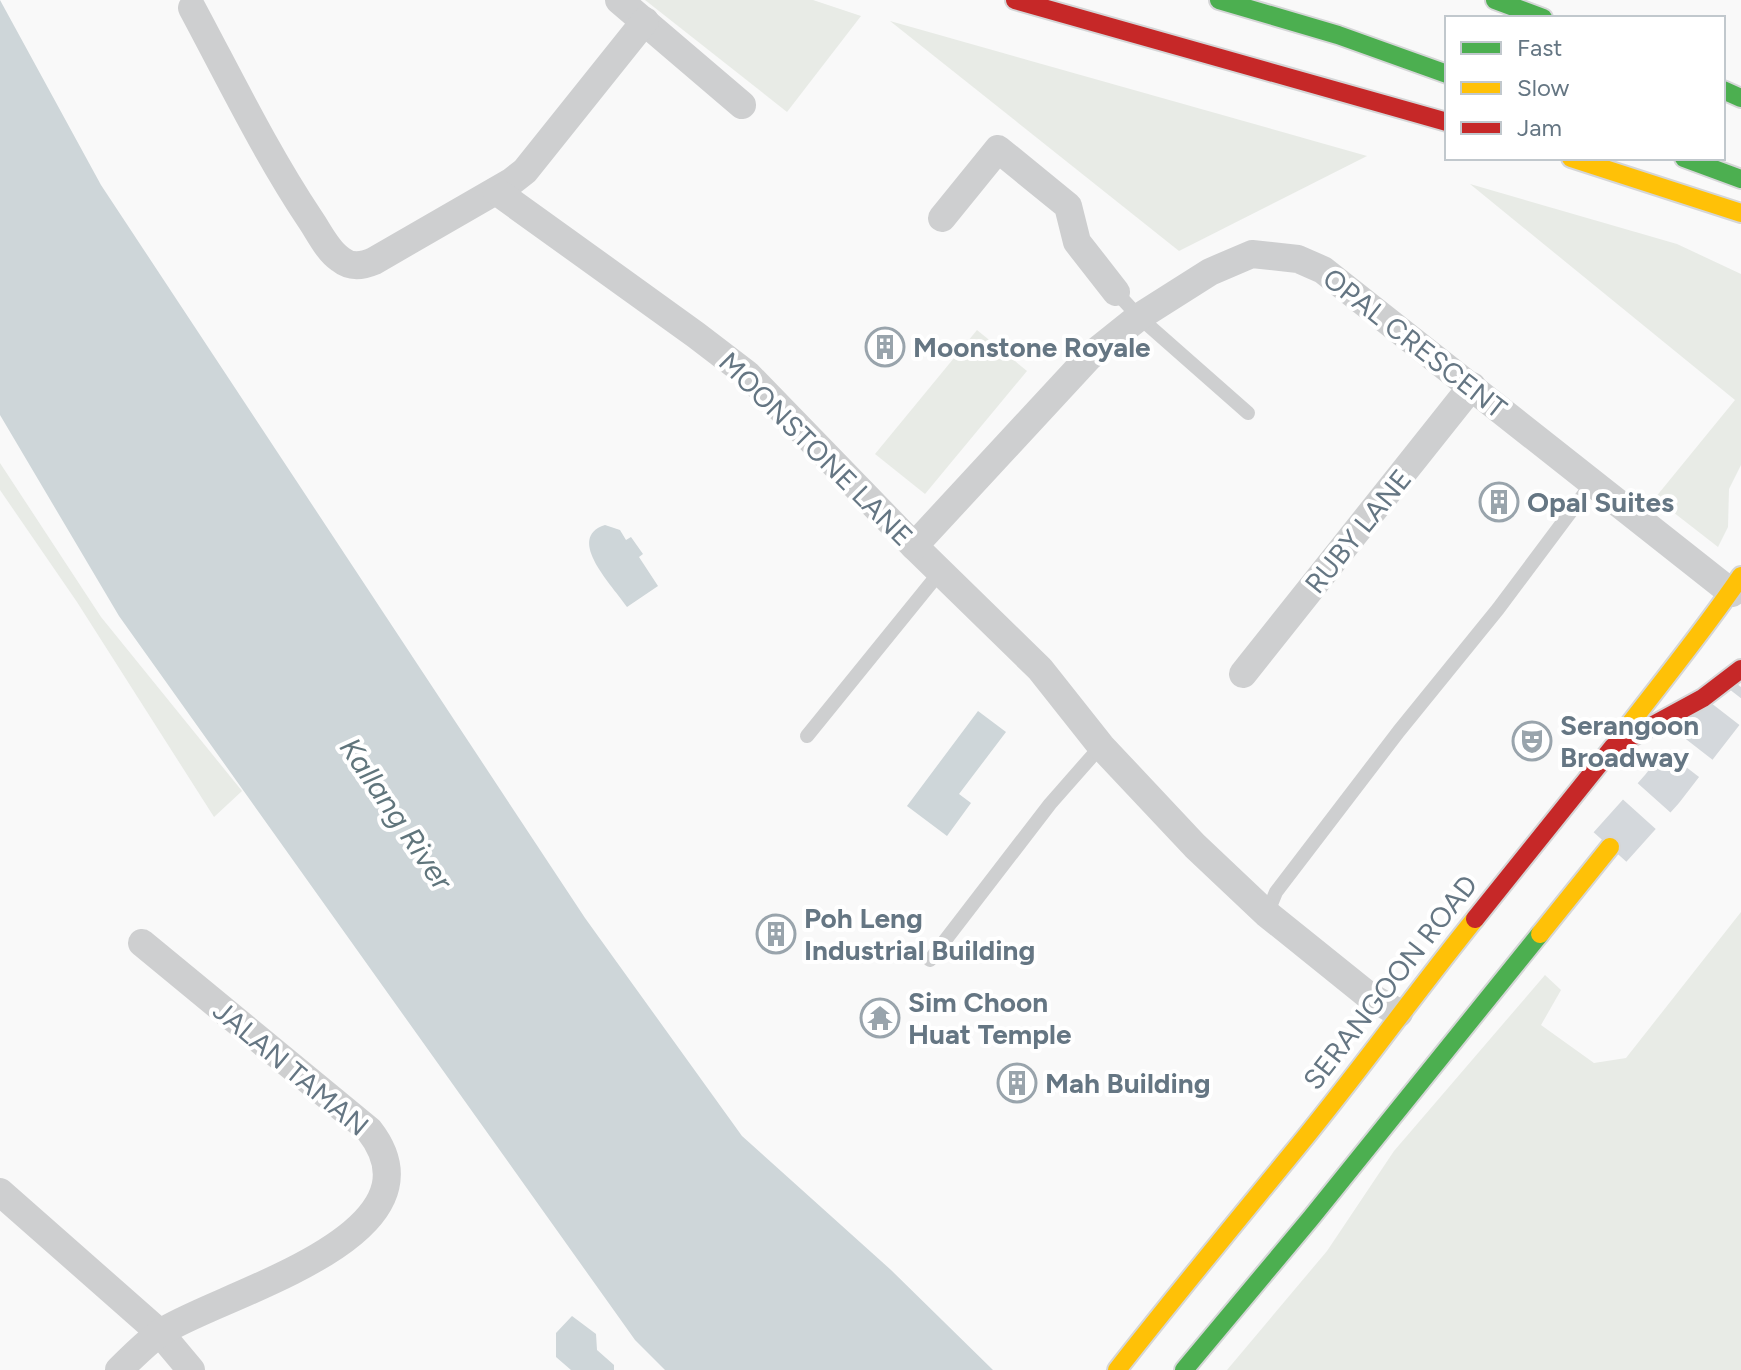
<svg xmlns="http://www.w3.org/2000/svg" width="1741" height="1370" font-family="Figtree,sans-serif">
<rect width="100%" height="100%" fill="#f9f9f9"/>
<!-- green -->
<g fill="#e8ebe6">
<polygon points="645,0 813,0 861,16 787,112"/>
<polygon points="890,21 1367,156 1179,251"/>
<polygon points="1470,184 1677,244 1741,274 1741,465 1729,489 1728,527 1718,547 1655,498 1735,400"/>
<polygon points="977,330 1027,371 925,494 875,454"/>
<polygon points="0,463 101,617 242,791 214,817 77,602 0,490"/>
<polygon points="1741,912 1741,1370 1227,1370 1327,1251 1394,1151 1545,975 1561,990 1541,1025 1594,1063 1626,1058"/>
</g>
<!-- water -->
<g fill="#ced6d9">
<polygon points="0,0 101,185 585,918 742,1136 891,1270 993,1370 665,1370 635,1340 119,616 0,415"/>
<path d="M605,525L620,530L626,540L631,537L643,554L639,557L658,586L627,607C614,587 564,538 605,525Z"/>
<polygon points="978,711 1006,732 959,794 971,803 947,836 907,806"/>
<polygon points="572,1316 596,1334 597,1350 614,1365 614,1370 571,1370 556,1357 556,1333"/>
</g>
<g fill="none" stroke-linecap="round" stroke-linejoin="round">
<!-- primary-tunnel -->
<polyline stroke="#d4d8dc" stroke-width="44" stroke-dasharray="44 22" stroke-linecap="butt" points="1610,847 1662,789 1741,687"/>
<!-- fast casing -->
<g stroke="#d5d6d7" stroke-width="22">
<g id="fast">
<polyline points="1219,0 1338,35 1447,74"/>
<polyline points="1495,0 1543,18"/>
<polyline points="1723,90 1741,98"/>
<polyline points="1684,158 1741,179"/>
<polyline points="1184,1370 1311,1218 1540,934"/>
</g>
</g>
<!-- slow casing -->
<g stroke="#d5d6d7" stroke-width="22">
<g id="slow">
<polyline points="1571,158 1741,213"/>
<path d="M1619,738C1660,684 1703,632 1741,576"/>
<polyline points="1540,934 1610,847"/>
<path d="M1117,1370C1174,1297 1232,1227 1290,1156C1354,1079 1412,997 1475,919"/>
</g>
</g>
<!-- jam casing -->
<g stroke="#d5d6d7" stroke-width="22">
<g id="jam">
<polyline points="1015,0 1447,122"/>
<polyline points="1475,919 1613,747 1703,698 1741,669"/>
</g>
</g>
<!-- lane -->
<g stroke="#cecfd0" stroke-width="14">
<polyline points="1116,292 1139,317 1248,413"/>
<polyline points="807,736 940,572"/>
<polyline points="1267,914 1276,892 1399,731 1498,609 1593,482"/>
<polyline points="930,960 1050,804 1101,746"/>
</g>
<!-- street -->
<g stroke="#cecfd0" stroke-width="28">
<polyline points="619,0 742,105"/>
<path d="M192,8C230,79 266,153 310,219C319,232 327,250 340,259C351,268 362,266 374,261L511,182L525,171L645,21"/>
<polyline points="496,191 696,335 747,374 914,546 1040,669 1101,746 1195,846 1267,914 1369,996 1399,1013"/>
<polyline points="942,218 998,149 1068,206 1077,242 1116,292"/>
<polyline points="914,546 1089,357 1139,317 1210,272 1252,254 1298,259 1323,270 1732,593"/>
<polyline points="1243,674 1472,386"/>
<polyline points="0,1192 160,1333 191,1370"/>
<path d="M119,1370C131,1358 146,1343 160,1333C216,1295 453,1237 369,1130L142,943"/>
</g>
<!-- fast -->
<use href="#fast" stroke="#4caf50" stroke-width="18"/>
<!-- slow -->
<use href="#slow" stroke="#ffc107" stroke-width="18"/>
<!-- jam -->
<use href="#jam" stroke="#c62828" stroke-width="18"/>
</g>
<!-- icons -->
<defs>
<g id="building-ring" transform="scale(2)"><circle r="9.5" fill="#fff" stroke="#99a4ac" stroke-width="1.5"/><path d="M-4-6H4V6H1V3H-1V6H-4ZM-2.5-4.3h1.7v1.8h-1.7ZM.8-4.3h1.7v1.8H.8ZM-2.5-1h1.7V.8h-1.7ZM.8-1h1.7V.8H.8Z" fill="#99a4ac"/></g>
<g id="theatre-ring" transform="scale(2)"><circle r="9.5" fill="#fff" stroke="#99a4ac" stroke-width="1.5"/><path d="M-5-5.5Q0-4 5-5.5V0Q5 5 0 6Q-5 5-5 0ZM-3.3-2.5H-1v1.5H-3.3ZM1-2.5H3.3v1.5H1ZM-2.8 1Q0 5.5 2.8 1Z" fill="#99a4ac"/></g>
<g id="temple-ring" transform="scale(2)"><circle r="9.5" fill="#fff" stroke="#99a4ac" stroke-width="1.5"/><path d="M0-6L5-2H3V0L6.5 2.5H4V6H1.5V3h-3V6H-4V2.5H-6.5L-3 0V-2H-5Z" fill="#99a4ac"/></g>
</defs>
<g fill-rule="evenodd">
<use href="#building-ring" x="885" y="347"/>
<use href="#building-ring" x="1499" y="502"/>
<use href="#theatre-ring" x="1532" y="741"/>
<use href="#building-ring" x="776" y="934"/>
<use href="#temple-ring" x="880" y="1018"/>
<use href="#building-ring" x="1017" y="1083"/>
</g>
<g text-anchor="middle" stroke-width="8" stroke-linejoin="round" paint-order="stroke">
<!-- street labels -->
<g font-size="28" fill="#657683" stroke="#fff">
<text transform="translate(1415 343) rotate(38)" y="10">OPAL CRESCENT</text>
<text transform="translate(816 449) rotate(45)" y="10">MOONSTONE LANE</text>
<text transform="translate(1358 531) rotate(-51)" y="10">RUBY LANE</text>
<text transform="translate(1390 982) rotate(-52)" y="10">SERANGOON ROAD</text>
<text transform="translate(291 1068) rotate(40)" y="10">JALAN TAMAN</text>
</g>
<!-- poi labels -->
<g font-size="28" font-weight="bold" fill="#657683" stroke="#fff" text-anchor="start">
<text x="913" y="357">Moonstone Royale</text>
<text x="1527" y="512">Opal Suites</text>
<text x="1560" y="735">Serangoon<tspan x="1560" dy="32">Broadway</tspan></text>
<text x="804" y="928">Poh Leng<tspan x="804" dy="32">Industrial Building</tspan></text>
<text x="908" y="1012">Sim Choon<tspan x="908" dy="32">Huat Temple</tspan></text>
<text x="1045" y="1093">Mah Building</text>
</g>
<!-- water labels -->
<g font-size="30" font-style="italic" fill="#60757c" stroke="#fff">
<text transform="translate(396 814) rotate(56)" y="10">Kallang River</text>
</g>
</g>
<!-- legend -->
<rect x="1445" y="16" width="280" height="144" fill="#ffffff" stroke="#c1c8cd" stroke-width="2"/>
<rect x="1461" y="42" width="40" height="12" fill="#4caf50" stroke="#c1c8cd" stroke-width="2"/>
<text x="1517" y="56" font-size="24" fill="#657683">Fast</text>
<rect x="1461" y="82" width="40" height="12" fill="#ffc107" stroke="#c1c8cd" stroke-width="2"/>
<text x="1517" y="96" font-size="24" fill="#657683">Slow</text>
<rect x="1461" y="122" width="40" height="12" fill="#c62828" stroke="#c1c8cd" stroke-width="2"/>
<text x="1517" y="136" font-size="24" fill="#657683">Jam</text>
</svg>
